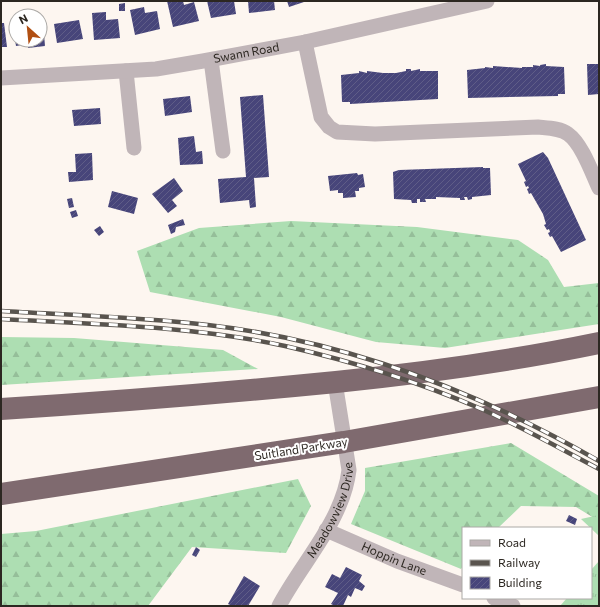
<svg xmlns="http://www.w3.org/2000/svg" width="600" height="607" font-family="Commissioner,sans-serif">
<defs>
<pattern id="forest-firs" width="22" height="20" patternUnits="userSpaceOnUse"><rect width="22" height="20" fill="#addeb2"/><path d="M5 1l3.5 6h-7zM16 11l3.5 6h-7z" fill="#95be99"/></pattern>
<pattern id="park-tufts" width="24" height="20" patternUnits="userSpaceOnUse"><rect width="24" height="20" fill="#addeb2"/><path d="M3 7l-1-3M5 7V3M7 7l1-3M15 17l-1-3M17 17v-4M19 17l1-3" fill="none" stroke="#95be99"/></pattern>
<pattern id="building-hatch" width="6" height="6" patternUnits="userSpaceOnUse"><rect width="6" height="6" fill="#47457a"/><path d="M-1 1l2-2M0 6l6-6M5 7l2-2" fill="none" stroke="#5f5d87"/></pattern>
</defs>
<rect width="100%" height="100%" fill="#fdf6f0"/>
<!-- forest -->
<g fill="url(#forest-firs)">
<polygon points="291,221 417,227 518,240 548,260 564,287 599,283 599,324 445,348 376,342 281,317 150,292 137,251 199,228"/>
<polygon points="1,337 74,338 223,350 258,369 1,385"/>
<polygon points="511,443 599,496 599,521 576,507 521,506 498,528 463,528 463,566 461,569 351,524 365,491 365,468"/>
<polygon points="298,479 311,506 286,553 192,547 148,606 1,606 1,534 36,531"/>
</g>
<!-- park -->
<g fill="url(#park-tufts)">
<polygon points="599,515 599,536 581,519"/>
<polygon points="599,561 599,606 560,606 567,598 591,598 591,570"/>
</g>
<!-- building -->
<g fill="url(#building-hatch)">
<polygon points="167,1 183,1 184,5 194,2 199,21 173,27"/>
<polygon points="207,1 234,1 236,14 211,18"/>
<polygon points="248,1 274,1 275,10 249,13"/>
<polygon points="287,1 307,1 289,7"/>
<polygon points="125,3 125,11 119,11 119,4"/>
<polygon points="144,7 145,13 157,11 160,29 135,35 130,10"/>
<polygon points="106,12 106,20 118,19 120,38 94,40 92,13"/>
<polygon points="13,19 16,19 16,39 15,39"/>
<polygon points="79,20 83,39 57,43 54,24"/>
<polygon points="40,22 43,22 45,46 28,48 28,44 16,46 15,40 40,40"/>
<polygon points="1,23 4,23 7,47 1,47"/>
<polygon points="546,64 546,66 564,67 565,94 558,94 558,96 468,98 467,70 485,68 485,67 493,68 493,66 522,68 522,67 533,67 533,65 540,66 540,65"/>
<polygon points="587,64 599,64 599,94 588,95"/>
<polygon points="406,69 411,69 411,71 420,69 420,71 438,71 438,99 350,104 350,102 342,102 341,75 359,73 359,71 367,73 367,71 383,73 396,73 406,71"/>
<polygon points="263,95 269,177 254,178 256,207 250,208 249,200 220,203 218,179 246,177 240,97"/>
<polygon points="190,96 192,112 165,116 163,99"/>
<polygon points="100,108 101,124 74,126 72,110"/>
<polygon points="194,136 196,152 202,151 203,164 180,165 178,138"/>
<polygon points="543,152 548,158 586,240 561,252 552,236 550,237 548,233 550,232 549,229 547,230 544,225 546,224 543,214 531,193 529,194 527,189 529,188 528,186 526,187 524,182 526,181 518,164"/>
<polygon points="92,153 93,180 69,182 68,172 76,172 75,154"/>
<polygon points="483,167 483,168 490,168 491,195 472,197 472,199 468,200 467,197 464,197 465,200 460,200 460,198 436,197 436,199 425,199 426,202 420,202 420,199 417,199 417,203 412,203 411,200 394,199 393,172 399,170"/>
<polygon points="357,173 358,175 363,174 365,187 359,188 359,191 355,191 356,197 343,198 343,193 338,193 338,190 330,191 328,176"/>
<polygon points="174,178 183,191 172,200 177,206 168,213 152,194"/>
<polygon points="112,191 138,198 134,214 108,207"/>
<polygon points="72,198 74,207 69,208 67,199"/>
<polygon points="76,210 78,216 72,218 70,212"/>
<polygon points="183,219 185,225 176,227 175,232 171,234 168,225"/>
<polygon points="100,226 104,232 99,236 94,230"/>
<polygon points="569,515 577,519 575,525 566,521"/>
<polygon points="196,547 200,550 196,557 192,555"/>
<polygon points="346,567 362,575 359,581 365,586 362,591 355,588 351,597 348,595 343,606 335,606 331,604 338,593 325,587 332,574 340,578"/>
<polygon points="244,576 260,586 248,606 232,606 228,604"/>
</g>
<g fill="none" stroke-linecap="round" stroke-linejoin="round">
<!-- minor -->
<g stroke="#c0b5b8" stroke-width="15">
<path d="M305,42L321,117L329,127L337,132L375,134L538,127C548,128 560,128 568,134C582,144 592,173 599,188"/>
<polyline points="211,60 223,151"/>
<polyline points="126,71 134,148"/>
<path id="s1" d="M1,78L156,69L203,61L305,42L487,1"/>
<path id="s2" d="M326,530L397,561L463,585"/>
<polyline points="494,598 513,606"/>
<path id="s3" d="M279,606C302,562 343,521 349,470L335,382"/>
</g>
<!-- highway -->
<g stroke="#7f6a6f" stroke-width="22">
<path d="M1,409C113,402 224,393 336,382C424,373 512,361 599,343"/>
<polyline points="1,494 344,442 599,397"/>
</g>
<!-- rail casing -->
<g stroke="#59544e" stroke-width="4.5">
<g id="rail">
<path d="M1,311C70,315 139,317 208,325C346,341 479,392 599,461"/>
<path d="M1,319C94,324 194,326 285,346C351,361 416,381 479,408C520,426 559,448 599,469"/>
</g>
</g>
<!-- rail -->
<use href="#rail" stroke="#fff" stroke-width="3" stroke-dasharray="9" stroke-linecap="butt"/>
</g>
<g text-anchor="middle" stroke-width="4" stroke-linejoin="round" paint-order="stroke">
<!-- street labels -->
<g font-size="12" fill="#2c2721" stroke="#fff">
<text dy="4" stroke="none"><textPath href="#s1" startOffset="247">Swann Road</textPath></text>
<text transform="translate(301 449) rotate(-9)" y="4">Suitland Parkway</text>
<text dy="4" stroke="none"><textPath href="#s3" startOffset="110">Meadowview Drive</textPath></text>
<text dy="4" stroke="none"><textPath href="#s2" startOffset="74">Hoppin Lane</textPath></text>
</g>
</g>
<!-- border -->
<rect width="600" height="607" fill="none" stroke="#2c2721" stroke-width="4"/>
<!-- legend -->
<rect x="462" y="527" width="130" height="72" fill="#ffffff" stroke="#aba9a6"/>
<rect x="470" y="540" width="20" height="6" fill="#c0b5b8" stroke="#aba9a6"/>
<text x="498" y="547" font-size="12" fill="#2c2721">Road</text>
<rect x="470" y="560" width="20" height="6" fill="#59544e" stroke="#aba9a6"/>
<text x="498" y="567" font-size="12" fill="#2c2721">Railway</text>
<rect x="470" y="577" width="20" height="12" fill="url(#building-hatch)" stroke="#aba9a6"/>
<text x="498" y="587" font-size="12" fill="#2c2721">Building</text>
<!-- north arrow -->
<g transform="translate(28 28) rotate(333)"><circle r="19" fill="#ffffff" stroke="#aba9a6"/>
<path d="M0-3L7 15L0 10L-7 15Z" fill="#b14f12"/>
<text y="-6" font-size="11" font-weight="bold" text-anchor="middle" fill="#2c2721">N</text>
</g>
</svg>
